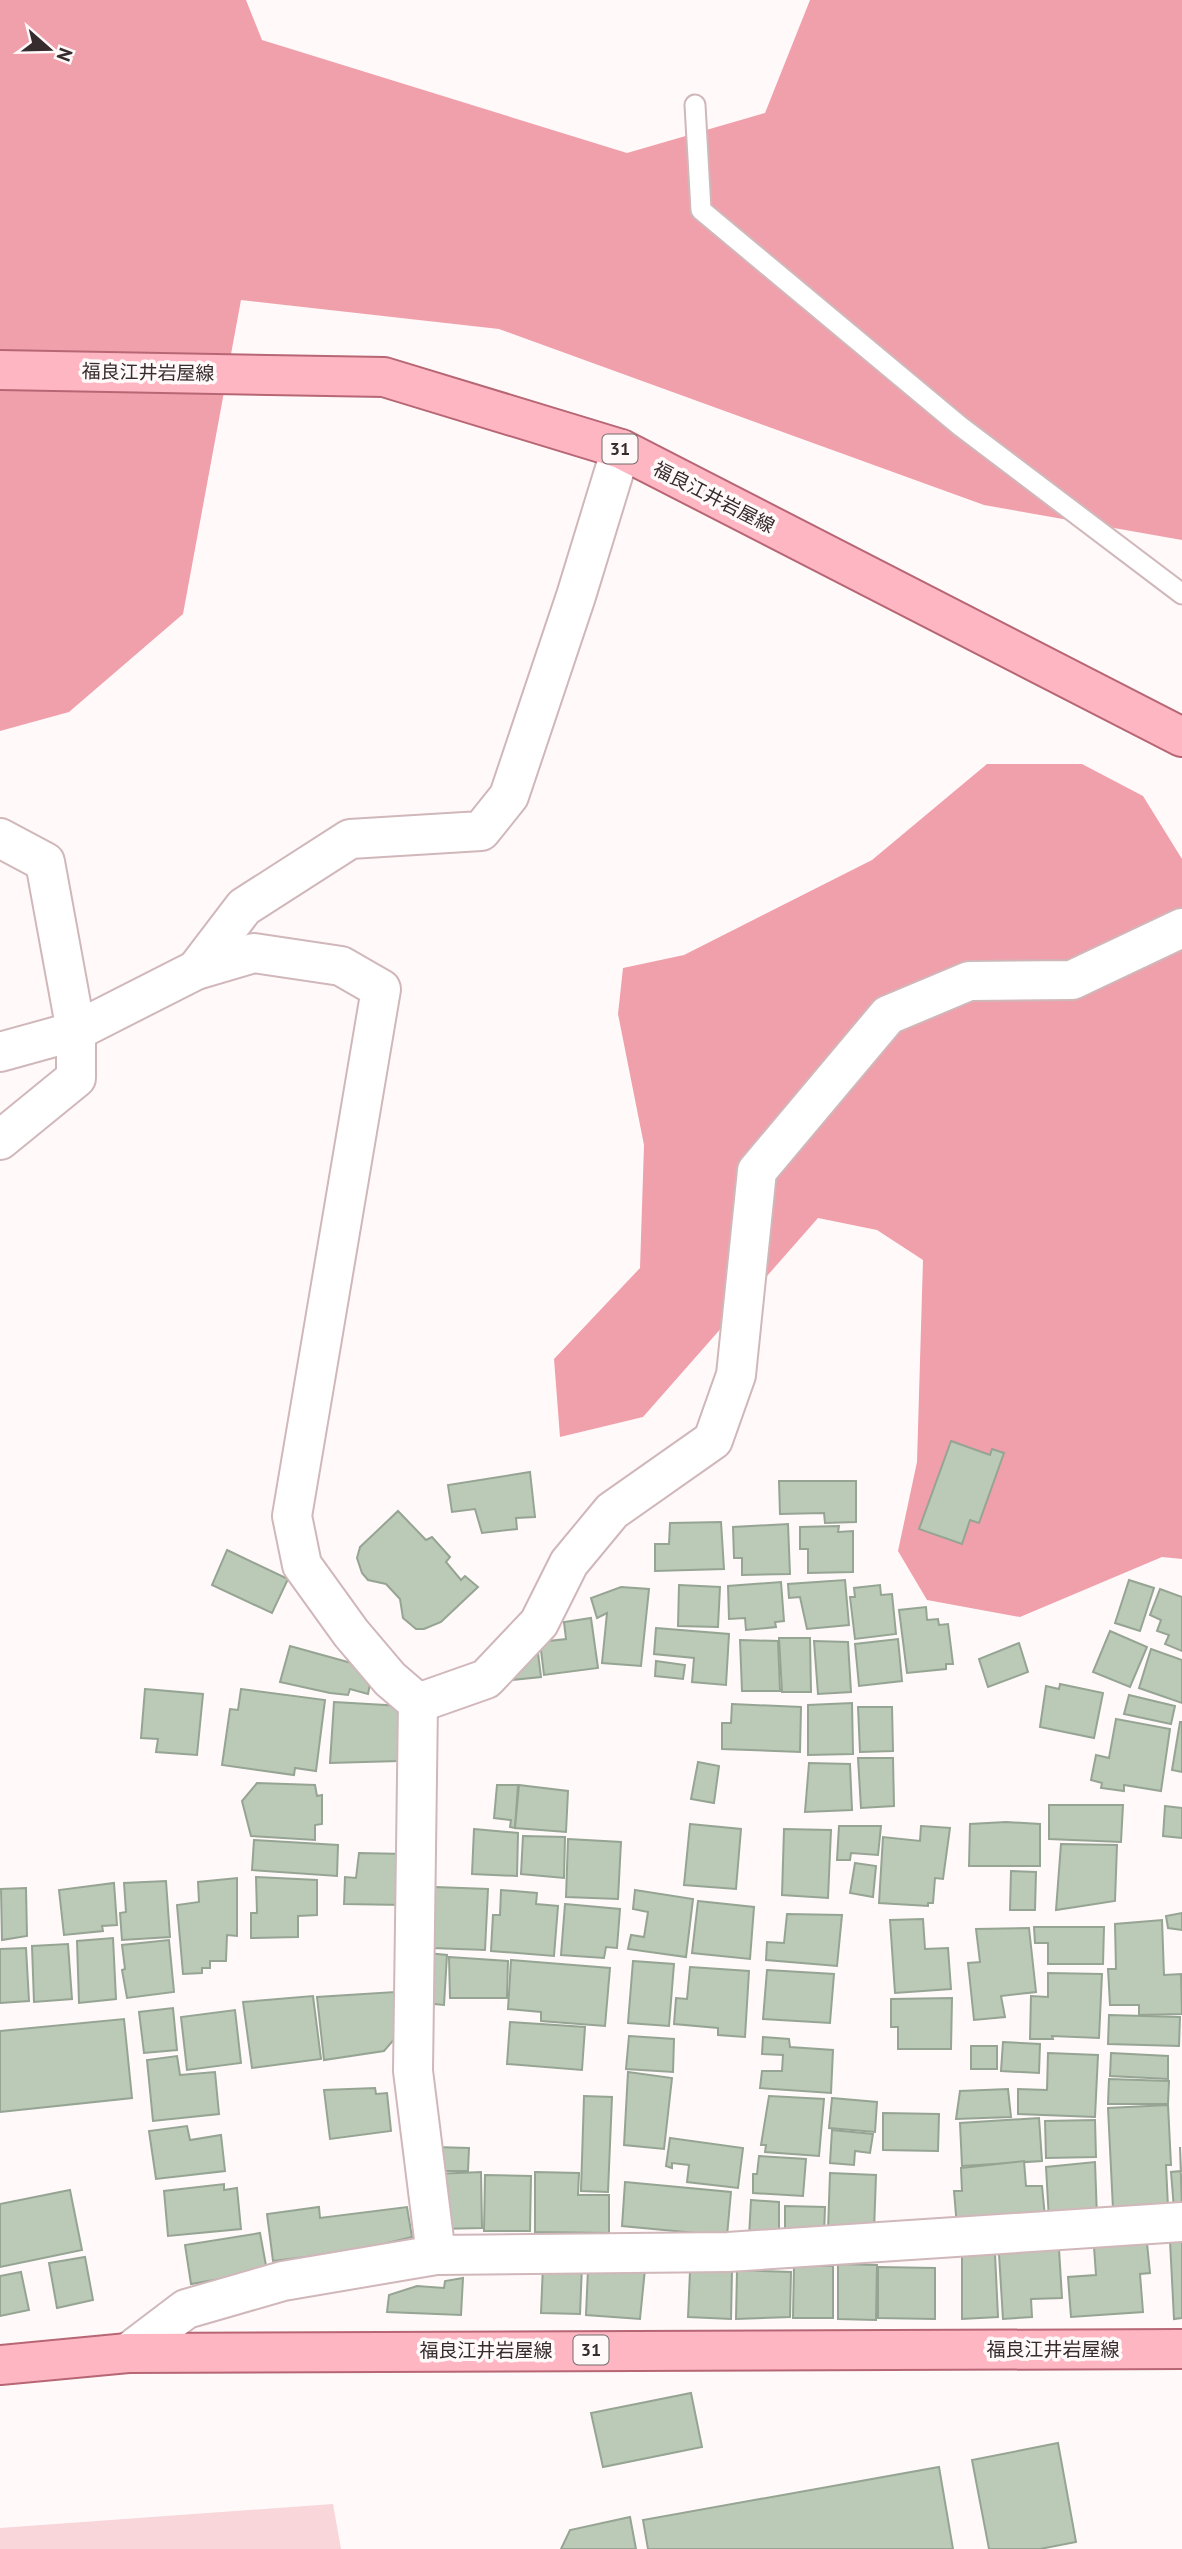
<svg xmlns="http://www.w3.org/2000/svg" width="1182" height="2549" font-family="'PT Sans','Noto Sans JP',sans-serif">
<rect width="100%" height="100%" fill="#fff9fa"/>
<!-- forest -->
<g fill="#f0a0ab">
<polygon points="0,0 246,0 262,40 627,153 765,113 810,0 1182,0 1182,540 984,505 499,329 241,300 183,614 69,712 0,731"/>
<polygon points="987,764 1082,764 1143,796 1182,859 1182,1559 1162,1557 1020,1617 927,1600 898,1551 917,1462 923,1260 877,1230 818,1218 643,1417 560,1437 554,1359 640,1268 644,1145 618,1014 623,968 684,955 872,860"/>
</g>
<!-- water -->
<polygon fill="#f8d6da" points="333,2504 341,2549 0,2549 0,2528"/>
<!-- building -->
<g fill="#bbc9b7" stroke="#96a493" stroke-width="2">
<polygon points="951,1441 990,1455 992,1449 1004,1453 979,1523 970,1520 962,1544 919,1529"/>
<polygon points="530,1472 535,1517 516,1518 517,1529 482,1533 475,1509 452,1512 448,1485"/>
<polygon points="779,1481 856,1481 856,1522 825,1523 824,1513 780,1514"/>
<polygon points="398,1511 426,1540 432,1537 450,1557 446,1562 461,1580 465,1576 478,1587 441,1622 424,1629 416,1629 403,1618 400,1599 386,1584 368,1580 362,1573 357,1558 360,1547"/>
<polygon points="721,1522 724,1569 655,1571 655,1544 669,1544 670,1523"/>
<polygon points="788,1524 790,1574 742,1575 742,1558 734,1558 733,1527"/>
<polygon points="839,1526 838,1532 853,1531 853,1572 808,1573 808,1549 800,1549 800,1527"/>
<polygon points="227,1550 288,1579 272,1613 212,1585"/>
<polygon points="845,1580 849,1625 807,1629 800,1597 789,1598 788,1584"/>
<polygon points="1129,1580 1154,1588 1140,1631 1115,1623"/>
<polygon points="781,1582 784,1621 775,1622 776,1627 746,1630 745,1618 729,1619 728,1586"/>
<polygon points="679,1585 720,1587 718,1627 678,1626"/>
<polygon points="880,1585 881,1595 892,1594 896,1634 855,1639 850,1597 855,1597 854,1588"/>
<polygon points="621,1587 649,1589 641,1666 602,1663 607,1613 597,1618 591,1598"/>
<polygon points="1160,1589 1182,1597 1182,1651 1165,1644 1169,1635 1157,1631 1161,1620 1150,1615"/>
<polygon points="926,1607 927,1620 938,1619 939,1625 948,1624 953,1664 946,1664 946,1669 907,1673 899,1610"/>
<polygon points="591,1618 598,1668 544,1675 540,1642 566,1639 564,1622"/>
<polygon points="656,1628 729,1634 726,1685 692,1682 694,1658 654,1654"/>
<polygon points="1110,1631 1147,1647 1130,1687 1093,1672"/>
<polygon points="779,1638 810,1638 811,1692 782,1692"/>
<polygon points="898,1639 902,1681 859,1686 855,1644"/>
<polygon points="740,1640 778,1641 780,1691 742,1691"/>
<polygon points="814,1641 848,1642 851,1692 818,1694"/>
<polygon points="1019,1643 1028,1672 988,1687 979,1659"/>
<polygon points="290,1646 373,1669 368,1694 350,1689 348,1695 330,1693 280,1682"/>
<polygon points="1151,1649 1182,1660 1182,1703 1139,1688"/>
<polygon points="538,1653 541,1677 511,1680 520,1655"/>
<polygon points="656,1661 685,1665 683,1679 655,1676"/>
<polygon points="1060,1684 1103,1693 1094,1738 1040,1727 1046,1686 1059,1689"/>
<polygon points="145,1689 203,1694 197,1755 156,1752 158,1739 141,1738"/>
<polygon points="241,1689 325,1700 316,1771 295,1768 294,1775 222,1765 230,1709 238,1710"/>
<polygon points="1129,1695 1175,1706 1171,1724 1124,1714"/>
<polygon points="334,1702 402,1706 399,1761 330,1763"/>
<polygon points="852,1703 853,1754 808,1755 808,1705"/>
<polygon points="732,1704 801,1707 800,1752 722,1749 722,1723 731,1723"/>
<polygon points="858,1707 892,1707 893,1751 860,1752"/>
<polygon points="1116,1719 1170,1729 1161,1791 1124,1785 1124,1791 1101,1788 1102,1783 1091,1780 1096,1755 1109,1758"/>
<polygon points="1180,1722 1182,1722 1182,1772 1172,1770"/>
<polygon points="858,1758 893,1758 894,1806 861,1808"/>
<polygon points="698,1762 719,1766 714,1803 691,1799"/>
<polygon points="809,1763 850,1764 852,1810 805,1812"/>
<polygon points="257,1783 315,1785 317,1796 322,1795 322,1824 315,1825 315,1840 251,1836 242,1801"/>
<polygon points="497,1785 518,1785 515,1828 510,1827 511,1820 494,1818"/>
<polygon points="519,1785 568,1791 566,1832 515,1828"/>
<polygon points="1049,1805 1123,1805 1121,1842 1049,1839"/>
<polygon points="1165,1806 1182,1808 1182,1838 1163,1836"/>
<polygon points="1006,1822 1040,1824 1040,1866 969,1866 970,1824"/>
<polygon points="690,1824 741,1829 736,1889 684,1885"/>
<polygon points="839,1826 881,1826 878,1855 851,1853 850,1860 837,1860"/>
<polygon points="921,1826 950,1828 943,1879 935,1878 933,1903 928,1903 928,1906 879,1903 883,1837 920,1841"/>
<polygon points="474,1829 518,1833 517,1876 472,1874"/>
<polygon points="784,1829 831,1830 828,1898 782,1895"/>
<polygon points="523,1836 565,1837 564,1878 521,1874"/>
<polygon points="568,1839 621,1842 618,1899 566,1897"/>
<polygon points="254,1840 338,1845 337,1876 252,1870"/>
<polygon points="1061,1844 1117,1845 1115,1901 1056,1910"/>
<polygon points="359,1853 406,1854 404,1905 344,1904 345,1877 356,1878"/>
<polygon points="855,1863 876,1866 873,1897 850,1893"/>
<polygon points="1011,1871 1036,1872 1035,1910 1010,1910"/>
<polygon points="256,1877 317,1880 317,1915 298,1916 298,1937 251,1938 251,1913 257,1913"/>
<polygon points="237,1878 237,1936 227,1935 226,1961 210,1961 210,1968 202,1968 202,1973 183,1974 177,1905 199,1902 198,1882"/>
<polygon points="166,1881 170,1937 122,1940 120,1913 126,1912 124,1883"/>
<polygon points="114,1883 117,1925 102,1926 103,1931 64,1935 59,1890"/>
<polygon points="435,1887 488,1889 485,1950 432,1948"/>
<polygon points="26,1888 27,1936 2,1940 1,1889"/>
<polygon points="501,1890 537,1893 536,1904 558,1906 554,1956 491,1951 493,1915 500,1915"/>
<polygon points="635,1890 693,1899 686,1957 628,1949 631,1935 644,1937 648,1912 633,1909"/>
<polygon points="698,1901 754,1907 750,1959 692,1953"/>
<polygon points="565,1904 620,1909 617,1948 606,1947 604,1958 561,1955"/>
<polygon points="1182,1913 1182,1930 1168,1928 1166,1916"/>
<polygon points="787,1914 842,1915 837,1966 766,1960 767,1942 784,1943"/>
<polygon points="923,1919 925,1949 948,1948 951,1989 895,1993 890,1920"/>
<polygon points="1162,1920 1164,1975 1181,1974 1182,2014 1139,2015 1139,2005 1110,2005 1108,1969 1116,1969 1115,1924"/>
<polygon points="1034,1927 1104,1927 1103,1964 1048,1964 1048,1943 1035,1943"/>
<polygon points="1029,1928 1036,1992 1001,1996 1005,2017 974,2020 968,1963 980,1962 976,1929"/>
<polygon points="113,1938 116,1999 79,2003 77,1941"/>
<polygon points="169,1940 174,1992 127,1998 122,1970 125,1969 122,1945"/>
<polygon points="68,1944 72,1999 34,2002 32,1946"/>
<polygon points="26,1948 29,2001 0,2003 0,1949"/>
<polygon points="427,1953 447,1955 444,2005 423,2003"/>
<polygon points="449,1957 508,1961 507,1998 450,1998"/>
<polygon points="511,1960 610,1968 605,2026 541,2021 541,2012 508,2009"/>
<polygon points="633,1961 674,1964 669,2026 628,2023"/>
<polygon points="690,1967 749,1971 745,2037 718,2035 718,2028 674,2024 676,1998 687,1999"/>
<polygon points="767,1970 834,1974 830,2023 763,2019"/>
<polygon points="1048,1973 1102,1974 1099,2038 1052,2036 1053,2039 1030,2039 1031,1996 1048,1997"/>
<polygon points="395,1992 397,2036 384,2051 324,2060 317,1997"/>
<polygon points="313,1996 321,2059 252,2068 243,2002"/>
<polygon points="952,1998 951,2049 898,2049 898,2027 891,2027 891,1999"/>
<polygon points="173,2008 177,2050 144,2053 139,2012"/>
<polygon points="235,2010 241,2063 187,2070 181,2017"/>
<polygon points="1109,2015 1180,2017 1179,2046 1108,2044"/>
<polygon points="124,2019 132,2098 0,2112 0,2031"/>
<polygon points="510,2022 585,2027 582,2070 507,2064"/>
<polygon points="629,2036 674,2039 673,2072 626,2069"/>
<polygon points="763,2037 789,2039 790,2047 833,2050 831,2093 760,2088 762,2071 782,2071 783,2055 762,2054"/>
<polygon points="1003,2042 1040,2044 1039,2073 1001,2071"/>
<rect x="971" y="2046" width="26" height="23"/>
<polygon points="1048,2053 1098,2055 1095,2117 1018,2114 1018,2089 1047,2090"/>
<polygon points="1111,2053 1168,2056 1168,2079 1110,2076"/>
<polygon points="177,2056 180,2075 215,2072 219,2114 153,2121 147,2060"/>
<polygon points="628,2072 672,2078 664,2149 624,2145"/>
<polygon points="1109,2079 1169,2081 1168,2104 1108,2104"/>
<polygon points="375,2088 376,2094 387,2093 391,2131 330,2139 324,2090"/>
<polygon points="1008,2089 1011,2117 956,2119 960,2091"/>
<polygon points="584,2096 612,2097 608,2192 581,2191"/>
<polygon points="769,2096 824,2099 819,2156 765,2152 766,2145 761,2145"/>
<polygon points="832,2098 877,2102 875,2132 829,2128"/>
<polygon points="1168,2105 1171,2165 1166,2165 1168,2207 1113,2209 1108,2108"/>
<polygon points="883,2113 939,2114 938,2151 883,2150"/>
<polygon points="1039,2118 1042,2161 962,2166 960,2123"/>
<polygon points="1095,2120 1096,2157 1046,2158 1045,2121"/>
<polygon points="187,2126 190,2140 221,2135 225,2171 156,2179 149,2131"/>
<polygon points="832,2130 873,2134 870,2153 855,2151 854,2165 830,2163"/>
<polygon points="670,2138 743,2148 738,2188 687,2182 689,2165 672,2163 672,2168 666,2166"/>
<polygon points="435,2147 469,2148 468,2171 435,2171"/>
<polygon points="1180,2147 1182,2208 1174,2209 1171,2172 1181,2171"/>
<polygon points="759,2156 806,2159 803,2196 753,2193 753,2174 757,2174"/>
<polygon points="1024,2161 1026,2186 1042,2186 1045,2217 957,2227 954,2191 962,2191 961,2168"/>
<polygon points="1095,2162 1097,2217 1049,2220 1046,2167"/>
<polygon points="481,2172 482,2228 439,2229 434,2174"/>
<polygon points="535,2172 579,2173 578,2195 609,2195 609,2233 535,2232"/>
<polygon points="830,2173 876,2175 874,2231 828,2230"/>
<polygon points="485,2175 531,2176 530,2231 484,2231"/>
<polygon points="625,2182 731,2192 727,2236 622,2226"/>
<polygon points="224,2184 224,2190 237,2188 241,2229 168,2236 164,2191"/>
<polygon points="70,2190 82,2250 0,2267 0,2204"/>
<polygon points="751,2200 779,2202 779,2236 749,2237"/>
<polygon points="785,2206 825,2207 824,2235 785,2237"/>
<polygon points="319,2207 320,2218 407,2207 412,2237 331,2257 330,2254 273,2261 267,2214"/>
<polygon points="260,2233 267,2271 191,2284 185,2245"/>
<polygon points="1182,2240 1182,2318 1174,2319 1170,2241"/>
<polygon points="1147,2243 1150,2273 1140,2274 1143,2312 1071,2317 1068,2277 1096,2275 1094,2247"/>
<polygon points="1059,2249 1062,2298 1031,2299 1032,2317 1003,2319 999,2254"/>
<polygon points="995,2254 998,2317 962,2319 962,2256"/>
<polygon points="85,2257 93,2300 57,2308 49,2263"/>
<polygon points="838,2264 877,2265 876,2320 838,2319"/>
<polygon points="543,2265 582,2266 580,2314 541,2313"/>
<polygon points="794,2266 833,2266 833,2318 793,2318"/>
<polygon points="878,2267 935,2268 935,2319 878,2318"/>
<polygon points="588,2269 645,2269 640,2319 586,2315"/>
<polygon points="737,2270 791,2272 790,2317 736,2319"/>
<polygon points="690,2271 732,2271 731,2319 688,2317"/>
<polygon points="21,2272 29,2310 0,2316 0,2276"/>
<polygon points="463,2278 461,2315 387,2312 389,2295 417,2286 444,2288 445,2281"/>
<polygon points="691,2393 702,2447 603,2467 591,2413"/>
<polygon points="1058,2443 1076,2542 1040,2549 989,2549 972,2460"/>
<polygon points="939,2467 953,2549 648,2549 643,2520"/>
<polygon points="630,2517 636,2549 561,2549 570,2530"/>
</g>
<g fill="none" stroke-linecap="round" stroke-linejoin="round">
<!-- service casing -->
<g stroke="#d0b7ba" stroke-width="23">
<polyline id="service" points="695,105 701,210 960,426 1182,594"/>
</g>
<!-- minor casing -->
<g stroke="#d0b7ba" stroke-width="42">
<g id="minor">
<polyline points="0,838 45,862 76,1031 76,1078 0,1140"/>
<polyline points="196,970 244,907 350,839 481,831 509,796 576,596 621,449"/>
<polyline points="0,1052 76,1031 196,970 254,953 341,966 381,989 292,1516 302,1565 351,1633 390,1679 418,1703"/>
<polyline points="418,1703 486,1679 539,1623 569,1563 612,1511 713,1440 736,1375 757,1171 888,1015 969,981 1072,980 1182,928"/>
<polyline points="418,1703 413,2071 436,2255"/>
<polyline points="128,2353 186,2309 283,2281 436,2255 728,2252 1182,2222"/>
</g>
</g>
<!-- primary casing -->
<g stroke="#b76674" stroke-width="42">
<g id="primary">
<polyline points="0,370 384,377 621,449 1182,737"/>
<polyline points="0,2365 128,2353 1182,2349"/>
</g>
</g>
<!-- service -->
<use href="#service" stroke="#fff" stroke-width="19"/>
<!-- minor -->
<use href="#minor" stroke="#fff" stroke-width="38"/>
<!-- primary -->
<use href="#primary" stroke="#feb6c3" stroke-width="38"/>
</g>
<g text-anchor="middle" stroke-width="7" stroke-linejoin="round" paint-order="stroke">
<!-- shield labels -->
<g fill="#fff9fa" stroke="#726a6a" stroke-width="2">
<rect x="602.5" y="434.5" width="35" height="29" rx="5"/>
<rect x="573.5" y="2335.5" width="35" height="29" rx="5"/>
</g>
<g font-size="18" font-weight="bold" fill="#362c2d">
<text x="620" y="455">31</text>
<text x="591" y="2356">31</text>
</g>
<!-- street labels -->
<g font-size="19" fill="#362c2d" stroke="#fff9fa">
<text transform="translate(148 372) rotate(1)" y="7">福良江井岩屋線</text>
<text transform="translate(714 497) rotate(27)" y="7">福良江井岩屋線</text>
<text x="1053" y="2356">福良江井岩屋線</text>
<text x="486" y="2357">福良江井岩屋線</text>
</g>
</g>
<!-- north arrow -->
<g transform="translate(49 49) rotate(110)" stroke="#fff9fa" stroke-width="5" paint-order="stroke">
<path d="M0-5L12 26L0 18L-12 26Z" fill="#362c2d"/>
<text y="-10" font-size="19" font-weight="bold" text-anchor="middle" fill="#362c2d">N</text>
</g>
</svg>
